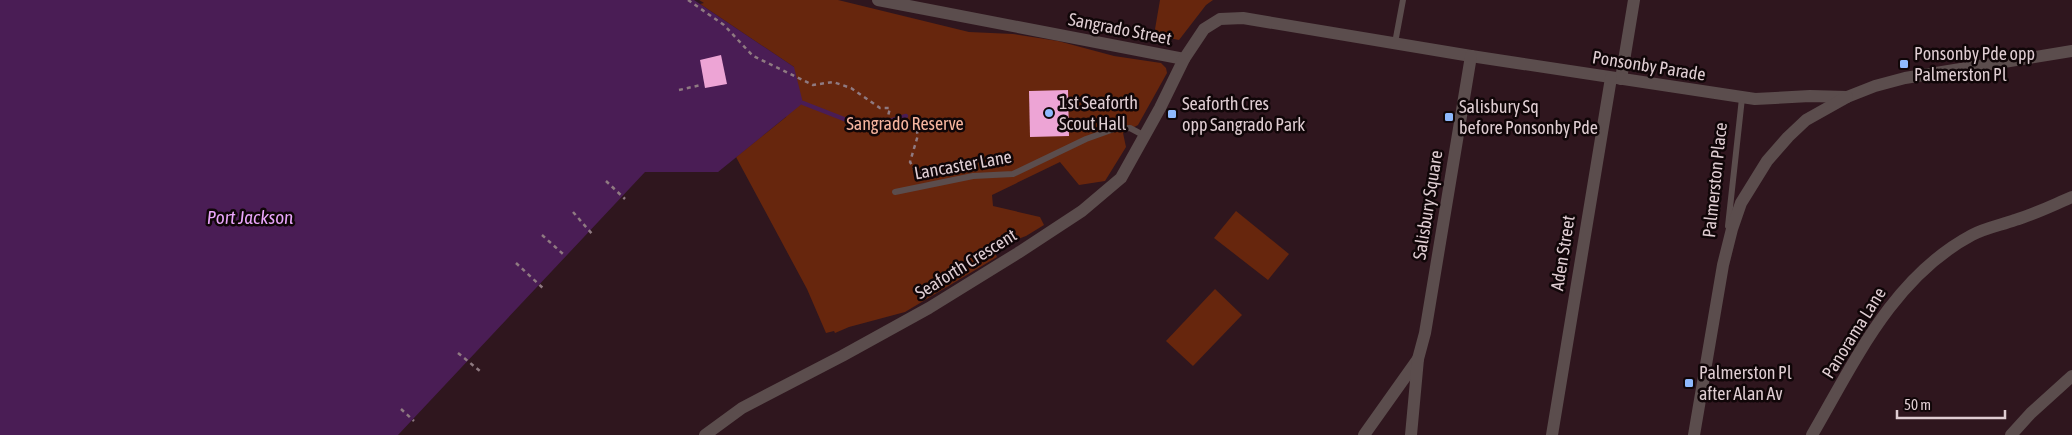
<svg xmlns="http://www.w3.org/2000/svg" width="2072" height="435" font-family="'Asap Condensed',sans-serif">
<rect width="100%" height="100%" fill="#2f161e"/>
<!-- green -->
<g fill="#67260d">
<polygon points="699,0 838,0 969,32 1013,34 1058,41 1114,56 1161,63 1166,68 1167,73 1138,125 1123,133 1126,147 1105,181 1079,185 1060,162 992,195 993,206 1040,217 1044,225 1026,236 993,248 997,257 905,312 849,327 835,333 834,331 826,333 807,289 736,157 786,117 794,67 700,4 704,3"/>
<polygon points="1160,0 1213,0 1206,5 1179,40 1154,35"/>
<polygon points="1236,211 1289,254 1268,280 1214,238"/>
<polygon points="1215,289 1242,315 1193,366 1166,341"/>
</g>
<!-- water -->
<polygon fill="#4a1d55" points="0,0 694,0 794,67 803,103 718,172 645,172 398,435 0,435"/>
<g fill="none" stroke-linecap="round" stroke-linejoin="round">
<!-- stream -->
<polyline stroke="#4a1d55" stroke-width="4.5" points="803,103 867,128 906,116"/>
</g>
<!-- building -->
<g fill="#eda4d5">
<polygon points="721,55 727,84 705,88 700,60"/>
<polygon points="1068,90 1069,136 1030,137 1029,91"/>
</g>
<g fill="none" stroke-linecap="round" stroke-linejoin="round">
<!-- path -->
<g stroke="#8f7a81" stroke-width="2.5" stroke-dasharray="4 4" stroke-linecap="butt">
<polyline points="688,0 724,25 753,56 813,85 833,82 851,88 880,108 890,108 887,120 900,129 914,123 918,135 910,162 915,170 927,175"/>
<polyline points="679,90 701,85"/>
<polyline points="606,181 625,199"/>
<polyline points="573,212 593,235"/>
<polyline points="542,235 563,254"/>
<polyline points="516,263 545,290"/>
<polyline points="458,353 480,371"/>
<polyline points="401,409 414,421"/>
</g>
<!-- service -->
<g stroke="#5b4d4d" stroke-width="6">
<polyline points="1395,43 1403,0"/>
<polyline points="895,192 973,176 1013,174 1086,139 1114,129 1130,128 1145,136"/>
<polyline points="1728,226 1742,98"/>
</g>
<!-- minor -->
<g stroke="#5b4d4d" stroke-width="12">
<polyline points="878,0 1184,59"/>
<polyline points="1621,79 1634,0"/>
<polyline points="705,435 742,408 842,356 929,308 1018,253 1082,211 1121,178 1160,108 1184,59 1204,29 1220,19 1243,18 1471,56 1755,99 1810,96 1847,97 1875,86 1905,78 2072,51"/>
<polyline points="1364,435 1418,359"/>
<polyline points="1411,435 1418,359 1425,333 1471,56"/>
<polyline points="1552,435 1611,78"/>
<polyline points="1694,435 1723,265 1732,229 1741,203 1767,161 1788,137 1806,120 1847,97"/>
<path d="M1812,435C1855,361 1893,277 1972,235C1985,228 2001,225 2015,220C2035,214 2053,205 2072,197"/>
<polyline points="2011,435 2031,413 2072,376"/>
</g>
</g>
<!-- markers -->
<g fill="#8eb9fd" stroke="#100608" stroke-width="2">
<rect x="1899" y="59" width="10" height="10" rx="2.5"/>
<circle cx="1049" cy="113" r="5"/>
<rect x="1167" y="109" width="10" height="10" rx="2.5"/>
<rect x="1444" y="112" width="10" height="10" rx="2.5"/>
<rect x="1684" y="378" width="10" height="10" rx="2.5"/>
</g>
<g text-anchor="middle" stroke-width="5" stroke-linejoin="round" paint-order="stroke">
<!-- street labels -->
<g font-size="18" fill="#dfcdd2" stroke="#100608">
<text transform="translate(1120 29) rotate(11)" y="6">Sangrado Street</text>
<text transform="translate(1649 66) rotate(9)" y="6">Ponsonby Parade</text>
<text transform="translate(963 165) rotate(-10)" y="6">Lancaster Lane</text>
<text transform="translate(1715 180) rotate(-84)" y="6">Palmerston Place</text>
<text transform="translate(1428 205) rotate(-81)" y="6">Salisbury Square</text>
<text transform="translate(1563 253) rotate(-81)" y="6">Aden Street</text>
<text transform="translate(966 264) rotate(-32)" y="6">Seaforth Crescent</text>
<text transform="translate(1854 333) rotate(-58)" y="6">Panorama Lane</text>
</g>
<!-- poi labels -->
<g font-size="18" fill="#dfcdd2" stroke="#100608" text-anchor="start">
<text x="1914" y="60">Ponsonby Pde opp<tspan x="1914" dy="21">Palmerston Pl</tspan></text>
<text x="1059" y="109">1st Seaforth<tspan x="1059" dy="21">Scout Hall</tspan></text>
<text x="1182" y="110">Seaforth Cres<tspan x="1182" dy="21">opp Sangrado Park</tspan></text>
<text x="1459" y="113">Salisbury Sq<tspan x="1459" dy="21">before Ponsonby Pde</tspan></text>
<text x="1699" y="379">Palmerston Pl<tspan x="1699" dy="21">after Alan Av</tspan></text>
</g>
<!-- park labels -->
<g font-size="18" fill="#f6b59f" stroke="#100608">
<text x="905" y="130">Sangrado Reserve</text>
</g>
<!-- water labels -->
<g font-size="19" font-style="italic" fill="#eaa6fb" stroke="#100608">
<text x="250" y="224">Port Jackson</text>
</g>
</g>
<!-- scale -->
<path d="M1897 410v8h108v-8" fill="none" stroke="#dfcdd2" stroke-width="2.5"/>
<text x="1904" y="410" font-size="15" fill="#dfcdd2" stroke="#100608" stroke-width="4" paint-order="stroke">50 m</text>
</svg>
